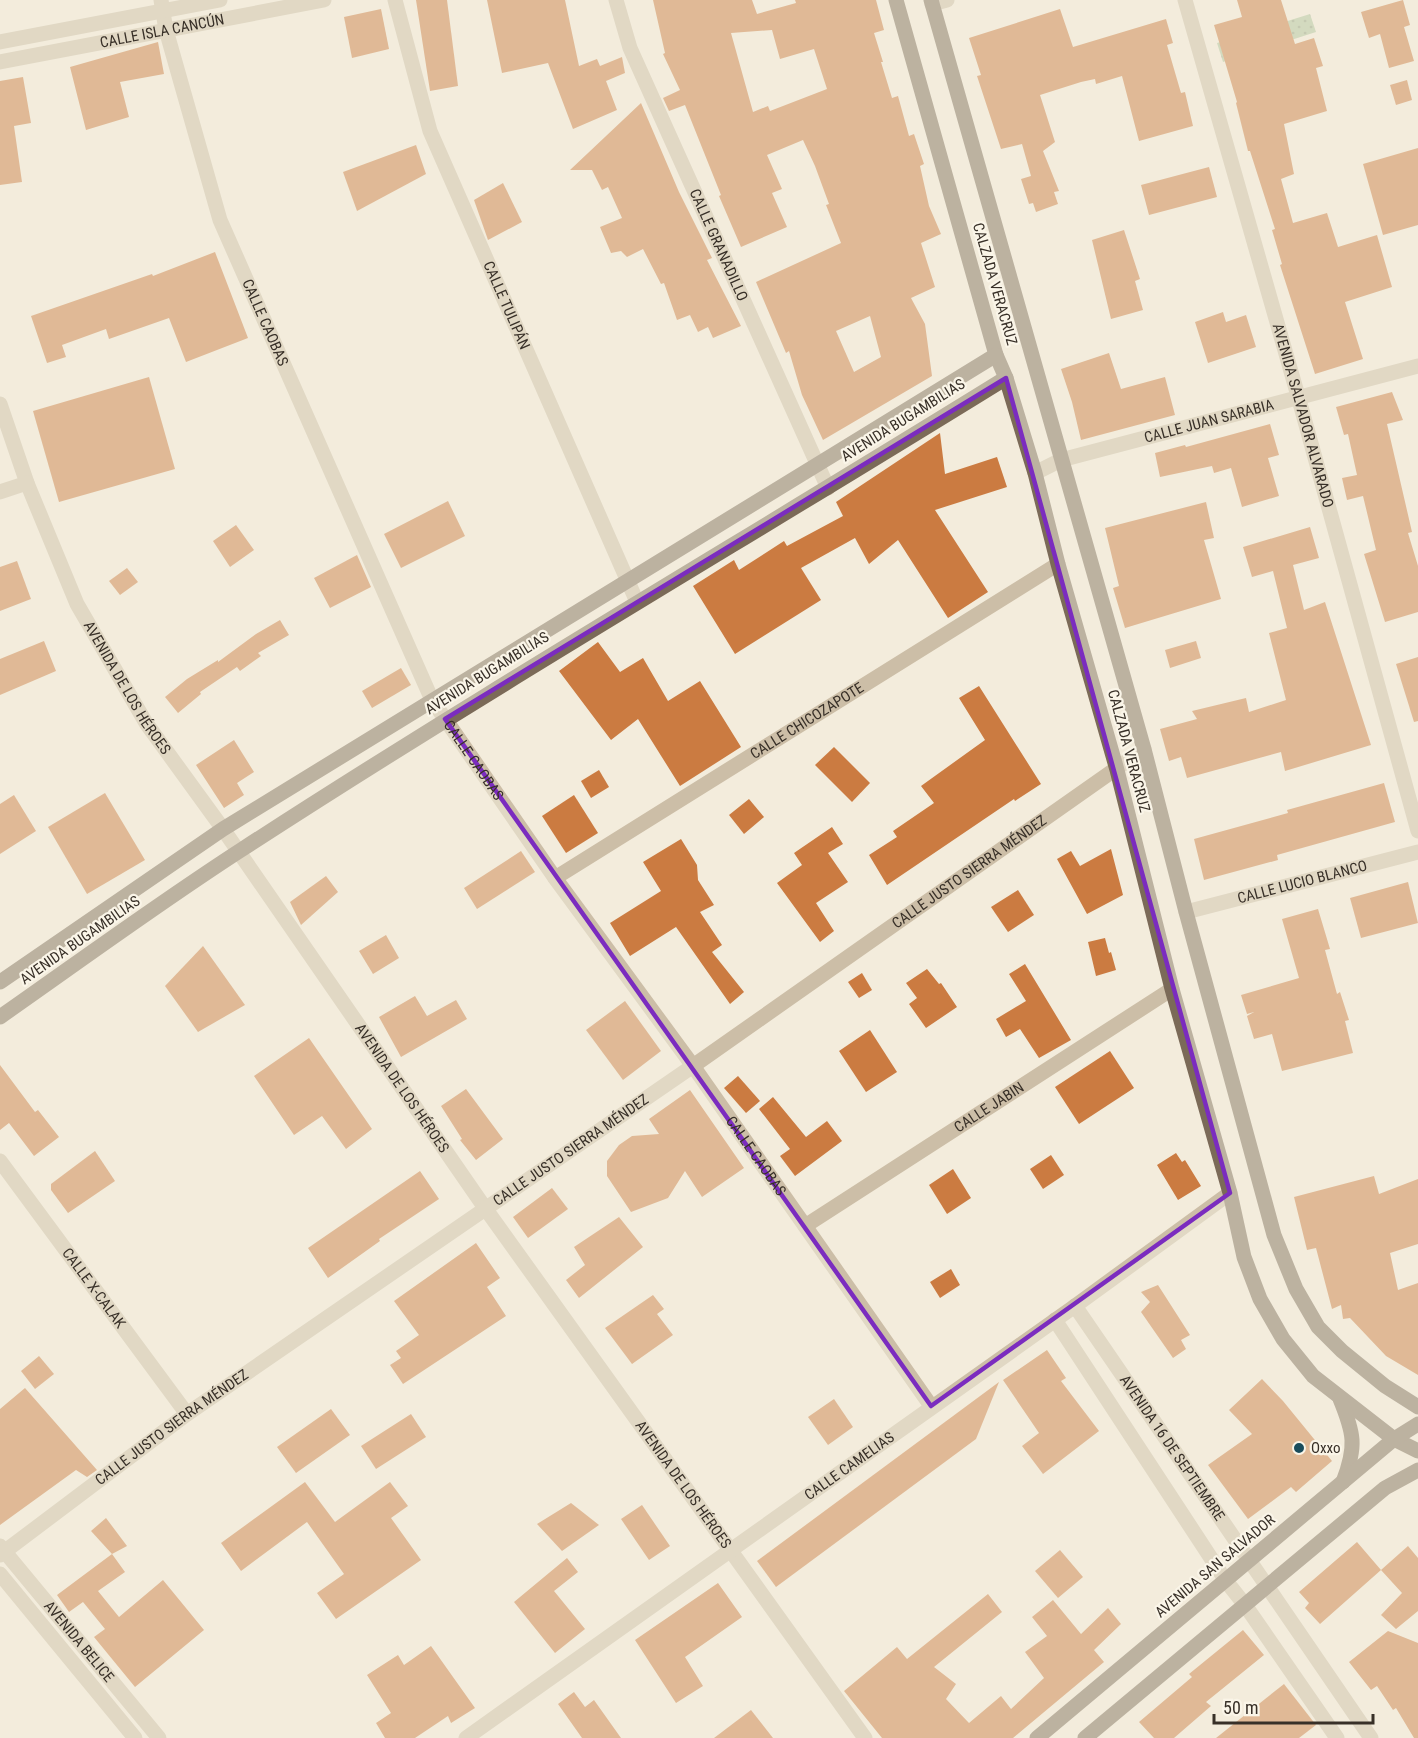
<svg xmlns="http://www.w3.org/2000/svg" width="1418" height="1738" font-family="'Roboto Condensed',sans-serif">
<defs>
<pattern id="grass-dots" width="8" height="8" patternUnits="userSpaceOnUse" patternTransform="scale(1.5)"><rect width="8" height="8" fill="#aec39b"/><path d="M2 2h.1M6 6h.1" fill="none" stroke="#8f9f7e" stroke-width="1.8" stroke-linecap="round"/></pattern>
</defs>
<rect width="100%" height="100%" fill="#f3ecdc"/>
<!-- grass -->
<polygon fill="url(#grass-dots)" points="1310,14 1316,32 1223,62 1217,43"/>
<!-- building -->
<g fill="#cb7b41" fill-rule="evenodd">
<polygon points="416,0 447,0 458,86 430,91"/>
<polygon points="487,0 565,0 579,66 597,59 600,66 622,57 625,73 606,81 617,110 573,129 548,63 502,73"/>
<path d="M653,0H752L757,14L796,3L795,0H876L884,30L874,33L883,62H881L892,98L898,96L909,136L914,134L924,164L920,166L929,206L941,234L921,243L935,287L911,298L925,324L932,376L823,440L802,395L789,351L786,353L756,282L841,243L826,205L829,204L815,166L803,140L767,155L782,189L772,193L787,227L741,247L719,196L721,195L685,105L669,111L663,98L680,90L663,54L665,53ZM772,30L780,59L814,49L827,89L770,111L768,106L753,112L731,33ZM870,316L881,357L854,372L836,331Z"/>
<polygon points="1237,0 1281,0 1295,44 1314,38 1323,66 1316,68 1327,111 1284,124 1294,174 1281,179 1293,223 1327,213 1338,247 1377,235 1392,287 1345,302 1363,359 1315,374 1280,265 1282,264 1272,230 1275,229 1250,151 1248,151 1236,103 1237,102 1214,25 1242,17"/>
<polygon points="1403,0 1410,25 1404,27 1414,61 1389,68 1380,34 1369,38 1361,12"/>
<polygon points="381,9 389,49 352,58 344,17"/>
<polygon points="1060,9 1073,47 1166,19 1173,43 1167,45 1181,93 1185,92 1193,126 1139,141 1122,76 1096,84 1095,79 1081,82 1040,95 1055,142 1043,151 1059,191 1054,192 1058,204 1036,212 1033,203 1029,204 1021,179 1031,176 1022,144 1001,149 977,76 981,75 969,38"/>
<polygon points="158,42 164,74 120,82 129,117 86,130 70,67"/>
<polygon points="23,77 31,123 14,126 22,182 0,185 0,81"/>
<polygon points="1407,80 1412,100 1396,105 1390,85"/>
<polygon points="641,103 679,192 712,258 707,260 741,326 713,338 708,327 698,332 690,315 677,320 664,283 661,284 643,249 627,257 621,251 611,253 600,227 622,218 608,187 602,190 592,170 570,170"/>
<polygon points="416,145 426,174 357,211 343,172"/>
<polygon points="1418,148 1418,225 1383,235 1363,164"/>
<polygon points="1209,167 1217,197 1149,215 1141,185"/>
<polygon points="503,183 522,222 488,240 474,200"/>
<polygon points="1124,230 1140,279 1135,281 1143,310 1111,319 1092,240"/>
<polygon points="215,252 248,338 186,362 169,318 109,339 106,329 62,345 66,357 47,363 31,316 152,274 153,276"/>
<polygon points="1223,312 1226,322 1246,315 1256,347 1208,363 1195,322"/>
<polygon points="1109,353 1121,389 1165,377 1175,415 1081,440 1072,402 1061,369"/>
<polygon points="149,377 175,469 59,502 33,411"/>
<polygon points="1392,392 1403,420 1387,424 1412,532 1408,533 1418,566 1418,612 1385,622 1364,554 1376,550 1363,496 1347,500 1342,478 1357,475 1348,434 1344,435 1336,407"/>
<polygon points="1270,424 1279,455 1268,458 1279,496 1242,507 1231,468 1214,473 1212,466 1160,477 1155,453 1185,445 1186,447"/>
<polygon points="940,433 945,474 997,457 1007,487 935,510 988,592 948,618 898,540 869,564 855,538 801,568 821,600 735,654 693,586 734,560 739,570 784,541 787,546 843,516 836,502"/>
<polygon points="448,501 465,536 401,568 384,534"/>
<polygon points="1206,502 1214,538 1204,540 1221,599 1125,628 1113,588 1119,586 1105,528"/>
<polygon points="236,525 254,550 230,567 213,541"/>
<polygon points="1310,527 1319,558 1293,565 1304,610 1325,602 1371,745 1285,771 1281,752 1187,778 1181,757 1169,761 1160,729 1197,719 1192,711 1246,698 1249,712 1286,700 1269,633 1287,628 1273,571 1252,577 1243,547"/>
<polygon points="357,555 371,587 330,608 314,578"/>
<polygon points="17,561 31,599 0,611 0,567"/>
<polygon points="127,568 138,582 120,595 109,581"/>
<polygon points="280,620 289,635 258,653 261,656 240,671 237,667 200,692 201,694 178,713 165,697 187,679 218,660 218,662 256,634"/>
<polygon points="44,641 56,671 0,695 0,659"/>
<polygon points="1196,641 1201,658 1170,668 1165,650"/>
<polygon points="598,642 620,672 643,658 668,701 700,681 741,747 680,786 638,719 611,740 559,671"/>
<polygon points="1418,657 1418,721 1414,722 1396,664"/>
<polygon points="401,668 411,685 372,708 362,691"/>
<polygon points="979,686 1041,784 1015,801 1014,799 887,885 869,855 897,837 893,831 934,803 921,786 985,740 959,698"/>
<polygon points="234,740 254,772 237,783 244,795 224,808 196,765"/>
<polygon points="834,747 870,783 852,802 815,765"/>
<polygon points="599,770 609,787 591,798 581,781"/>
<polygon points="1384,783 1395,822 1277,855 1278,860 1204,880 1194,839 1288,813 1287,810"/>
<polygon points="105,793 145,860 87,894 48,827"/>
<polygon points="14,795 36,831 0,854 0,804"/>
<polygon points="574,795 598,833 566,853 542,816"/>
<polygon points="749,799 764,817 744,834 729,815"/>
<polygon points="832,827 843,844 828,853 848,882 816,903 834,931 820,942 777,883 802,865 794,853"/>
<polygon points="681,839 697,865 698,880 714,905 700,912 722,945 712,952 744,992 730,1004 676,927 630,956 610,923 661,891 643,862"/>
<polygon points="1111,849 1123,895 1087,914 1057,859 1071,851 1080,866"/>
<polygon points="521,851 535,872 477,909 464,888"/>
<polygon points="326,876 338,892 301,925 290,902"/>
<polygon points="1408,882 1418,923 1361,938 1350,898"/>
<polygon points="1018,890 1034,915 1008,932 991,907"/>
<polygon points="1318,909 1330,949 1325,950 1337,994 1340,992 1349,1020 1345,1021 1353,1053 1282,1071 1272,1034 1254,1039 1247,1016 1254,1012 1247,1014 1241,995 1299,978 1282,919"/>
<polygon points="386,935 399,958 373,974 359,951"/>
<polygon points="1105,938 1109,953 1111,952 1116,970 1096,976 1088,942"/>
<polygon points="203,946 245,1005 198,1032 165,986"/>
<polygon points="1025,964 1071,1040 1039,1058 1020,1029 1006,1037 996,1019 1026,1001 1009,974"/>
<polygon points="927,969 939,984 941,983 957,1007 926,1028 909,1004 917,998 906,983"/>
<polygon points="862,973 872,990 859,998 848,982"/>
<polygon points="415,996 427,1016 456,1000 467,1019 401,1057 379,1017"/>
<polygon points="625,1001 661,1051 623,1080 586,1030"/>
<polygon points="870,1030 897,1072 866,1092 839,1051"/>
<polygon points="309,1038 372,1129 346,1149 322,1116 294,1135 254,1076"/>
<polygon points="1110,1051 1134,1088 1079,1124 1055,1087"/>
<polygon points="0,1065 35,1112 38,1110 59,1137 34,1156 9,1123 0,1130"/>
<polygon points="738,1076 760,1101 746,1113 724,1088"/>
<polygon points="466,1089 503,1139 476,1160 460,1140 462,1139 441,1106"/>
<polygon points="690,1090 744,1168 702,1197 685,1171 668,1198 631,1212 607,1176 607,1161 619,1145 632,1136 659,1134 649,1119"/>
<polygon points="773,1097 806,1137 827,1121 842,1141 795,1176 780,1156 790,1149 759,1109"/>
<polygon points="95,1151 115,1181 68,1213 51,1190 51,1184"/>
<polygon points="1176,1153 1182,1162 1185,1160 1201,1186 1178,1200 1157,1165"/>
<polygon points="1051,1155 1064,1175 1043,1189 1030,1169"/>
<polygon points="953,1169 971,1198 947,1214 929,1185"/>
<polygon points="420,1171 439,1199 379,1239 380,1241 328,1278 308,1248"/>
<polygon points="1374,1176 1379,1194 1418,1179 1418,1244 1390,1253 1398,1290 1418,1283 1418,1375 1386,1356 1350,1318 1343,1319 1341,1305 1332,1309 1316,1248 1307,1250 1294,1197"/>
<polygon points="552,1188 568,1209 528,1238 513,1217"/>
<polygon points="619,1217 643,1247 579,1298 566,1280 585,1265 574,1247"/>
<polygon points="476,1243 500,1278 487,1287 506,1316 403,1384 390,1365 401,1358 396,1351 419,1335 394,1301"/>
<polygon points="951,1269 960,1285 940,1298 930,1282"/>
<polygon points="1158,1285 1190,1335 1181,1340 1186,1349 1173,1358 1141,1312 1150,1302 1141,1292"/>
<polygon points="653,1295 664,1309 657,1314 673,1335 632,1364 605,1328"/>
<polygon points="1047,1350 1066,1378 1061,1381 1099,1431 1043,1474 1022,1446 1039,1433 1003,1380"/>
<polygon points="39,1356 54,1374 35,1389 21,1371"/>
<polygon points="1262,1379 1283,1401 1332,1461 1296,1492 1291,1487 1248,1519 1208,1465 1252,1434 1229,1410"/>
<polygon points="999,1382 976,1439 776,1587 757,1561"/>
<polygon points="25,1388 97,1470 87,1477 76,1470 0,1525 0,1409"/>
<polygon points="834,1399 853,1427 828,1445 808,1417"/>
<polygon points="331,1409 350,1435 296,1473 277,1447"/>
<polygon points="411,1414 426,1437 376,1469 361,1446"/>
<polygon points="305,1482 335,1522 390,1482 408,1506 391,1518 421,1560 336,1619 317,1593 344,1574 307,1522 241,1571 221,1543"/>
<polygon points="571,1503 599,1525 562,1551 537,1524"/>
<polygon points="642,1505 670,1546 649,1560 621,1519"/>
<polygon points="106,1518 127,1546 112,1554 91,1531"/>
<polygon points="1357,1542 1381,1570 1320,1624 1305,1608 1309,1603 1299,1592"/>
<polygon points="1408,1546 1418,1558 1418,1611 1396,1629 1381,1615 1402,1593 1381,1570"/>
<polygon points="1060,1550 1083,1577 1058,1598 1035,1571"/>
<polygon points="112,1554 125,1572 98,1591 119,1617 163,1580 204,1630 135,1687 94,1637 105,1629 83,1602 69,1612 57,1595"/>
<polygon points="567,1558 578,1572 554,1591 585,1629 555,1653 514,1602"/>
<polygon points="718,1583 742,1617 685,1657 703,1686 676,1703 635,1640"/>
<polygon points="988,1594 1002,1612 934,1667 956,1684 946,1699 969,1723 1001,1696 1011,1709 1044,1678 1025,1652 1047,1636 1032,1617 1053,1600 1081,1634 1108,1608 1121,1624 1094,1650 1104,1662 1013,1738 882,1738 844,1691 897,1647 907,1659"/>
<polygon points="1243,1630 1264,1655 1206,1702 1211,1706 1174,1738 1154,1738 1139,1722 1192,1677 1189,1674"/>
<polygon points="1388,1631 1418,1643 1418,1738 1414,1738 1396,1708 1393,1710 1377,1686 1371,1690 1349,1662"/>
<polygon points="431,1646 475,1708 451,1723 448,1716 415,1738 385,1738 376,1723 391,1713 367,1675 398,1655 404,1665"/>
<polygon points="1284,1684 1316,1725 1299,1738 1216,1738"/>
<polygon points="574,1692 585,1707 594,1700 621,1738 582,1738 558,1704"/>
<polygon points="751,1710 773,1738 714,1738"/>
</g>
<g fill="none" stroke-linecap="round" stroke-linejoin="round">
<!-- minor -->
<g stroke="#ccbea7" stroke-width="15">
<path id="s1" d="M161,0L166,30L220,220L432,700L555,878L693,1066L931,1406"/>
<path id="s2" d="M395,0L430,131L637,602"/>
<path id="s3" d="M616,0L630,48L828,488"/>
<path id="s4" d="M1185,0L1298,396L1418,831"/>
<polyline points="932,4 947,0"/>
<polyline points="0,42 220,0"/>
<path id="s5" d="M0,62L324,0"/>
<path id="s6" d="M0,404L27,483L77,604L146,723L223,829L485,1208L865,1738"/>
<path id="s7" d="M1035,473L1061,460L1418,366"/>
<polyline points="0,492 27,483"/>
<path id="s8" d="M555,878L1058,564"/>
<path id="s9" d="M1186,912L1418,852"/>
<path id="s10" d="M0,1161L187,1414"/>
<path id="s11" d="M805,1226L1172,989"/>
<path id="s12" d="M1075,1306L1371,1738"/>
<polyline points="1055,1320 1226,1581 1245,1605 1337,1738"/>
<path id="s13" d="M0,1546L159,1738"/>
<path id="s14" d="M0,1555L187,1414L693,1066L1144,749"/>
<polyline points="0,1574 135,1738"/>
<path id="s15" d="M466,1738L1075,1306L1230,1193"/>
</g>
<!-- major -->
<g stroke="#7b6a58" stroke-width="15">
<polyline points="896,0 996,355 1006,378 1035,473 1058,564 1117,770 1172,989 1230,1193 1244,1257 1260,1299 1283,1339 1313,1376 1394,1439 1418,1451"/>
<polyline points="931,0 1144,749 1186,912 1274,1235 1296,1289 1318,1327 1342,1351 1385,1386 1418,1407"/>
<polyline points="0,982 223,829 996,355"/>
<path d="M0,1017C80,961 159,903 241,850C492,687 751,536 1006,378"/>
<path d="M1340,1399C1354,1433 1357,1446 1343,1482"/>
<polyline points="1037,1738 1394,1439 1418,1424"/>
<polyline points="1085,1738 1385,1488 1418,1470"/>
</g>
</g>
<!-- marked area -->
<path d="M0 0H1418V1738H0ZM1006,378L1230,1193L931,1406L445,719Z" fill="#f3ecdc" fill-opacity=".55" fill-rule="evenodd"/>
<path fill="none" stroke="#7b2cbf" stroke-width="4.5" stroke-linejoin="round" d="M1006,378L1230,1193L931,1406L445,719Z"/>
<!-- markers -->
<circle fill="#1b4c5b" stroke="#faf5e8" stroke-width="2" cx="1299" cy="1448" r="6"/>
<g text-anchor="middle" stroke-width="4.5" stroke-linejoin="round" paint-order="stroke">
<!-- street labels -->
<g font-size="15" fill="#383028" stroke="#faf5e8">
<text dy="5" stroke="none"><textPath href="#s5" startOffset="165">CALLE ISLA CANCÚN</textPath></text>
<text dy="5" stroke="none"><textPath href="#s3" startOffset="266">CALLE GRANADILLO</textPath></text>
<text transform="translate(995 284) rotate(74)" y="5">CALZADA VERACRUZ</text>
<text dy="5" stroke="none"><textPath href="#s2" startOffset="326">CALLE TULIPÁN</textPath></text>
<text dy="5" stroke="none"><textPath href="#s1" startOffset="340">CALLE CAOBAS</textPath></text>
<text dy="5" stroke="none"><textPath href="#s4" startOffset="432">AVENIDA SALVADOR ALVARADO</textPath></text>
<text transform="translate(903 420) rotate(-32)" y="5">AVENIDA BUGAMBILIAS</text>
<text dy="5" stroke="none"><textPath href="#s7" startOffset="182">CALLE JUAN SARABIA</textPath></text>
<text transform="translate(487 673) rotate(-32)" y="5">AVENIDA BUGAMBILIAS</text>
<text dy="5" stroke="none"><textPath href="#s6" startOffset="312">AVENIDA DE LOS HÉROES</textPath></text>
<text dy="5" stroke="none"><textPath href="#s8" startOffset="297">CALLE CHICOZAPOTE</textPath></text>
<text transform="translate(1129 751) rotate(75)" y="5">CALZADA VERACRUZ</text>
<text dy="5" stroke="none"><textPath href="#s1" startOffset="826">CALLE CAOBAS</textPath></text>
<text dy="5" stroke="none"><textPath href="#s14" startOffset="1186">CALLE JUSTO SIERRA MÉNDEZ</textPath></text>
<text dy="5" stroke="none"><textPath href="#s9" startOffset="120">CALLE LUCIO BLANCO</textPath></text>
<text transform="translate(80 940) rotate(-35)" y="5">AVENIDA BUGAMBILIAS</text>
<text dy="5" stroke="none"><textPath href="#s6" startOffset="798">AVENIDA DE LOS HÉROES</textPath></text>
<text dy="5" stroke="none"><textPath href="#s11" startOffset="219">CALLE JABIN</textPath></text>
<text dy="5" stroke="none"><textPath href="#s14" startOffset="700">CALLE JUSTO SIERRA MÉNDEZ</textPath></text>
<text dy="5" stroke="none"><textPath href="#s1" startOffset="1312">CALLE CAOBAS</textPath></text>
<text dy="5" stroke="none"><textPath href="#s10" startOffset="158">CALLE X-CALAK</textPath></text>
<text dy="5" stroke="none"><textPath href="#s14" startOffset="214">CALLE JUSTO SIERRA MÉNDEZ</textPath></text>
<text dy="5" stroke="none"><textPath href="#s12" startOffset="172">AVENIDA 16 DE SEPTIEMBRE</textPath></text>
<text dy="5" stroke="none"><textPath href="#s15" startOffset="470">CALLE CAMELIAS</textPath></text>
<text dy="5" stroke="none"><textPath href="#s6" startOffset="1284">AVENIDA DE LOS HÉROES</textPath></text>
<text transform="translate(1215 1566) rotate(-40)" y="5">AVENIDA SAN SALVADOR</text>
<text dy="5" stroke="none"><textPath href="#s13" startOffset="124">AVENIDA BELICE</textPath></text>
</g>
<!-- poi labels -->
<g font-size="15" fill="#383028" stroke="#faf5e8" text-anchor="start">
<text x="1311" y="1453">Oxxo</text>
</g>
</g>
<!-- scale -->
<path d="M1214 1714v9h159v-9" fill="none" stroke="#383028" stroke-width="3"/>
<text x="1223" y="1714" font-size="18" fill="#383028" stroke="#faf5e8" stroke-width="4.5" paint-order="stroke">50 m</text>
</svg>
